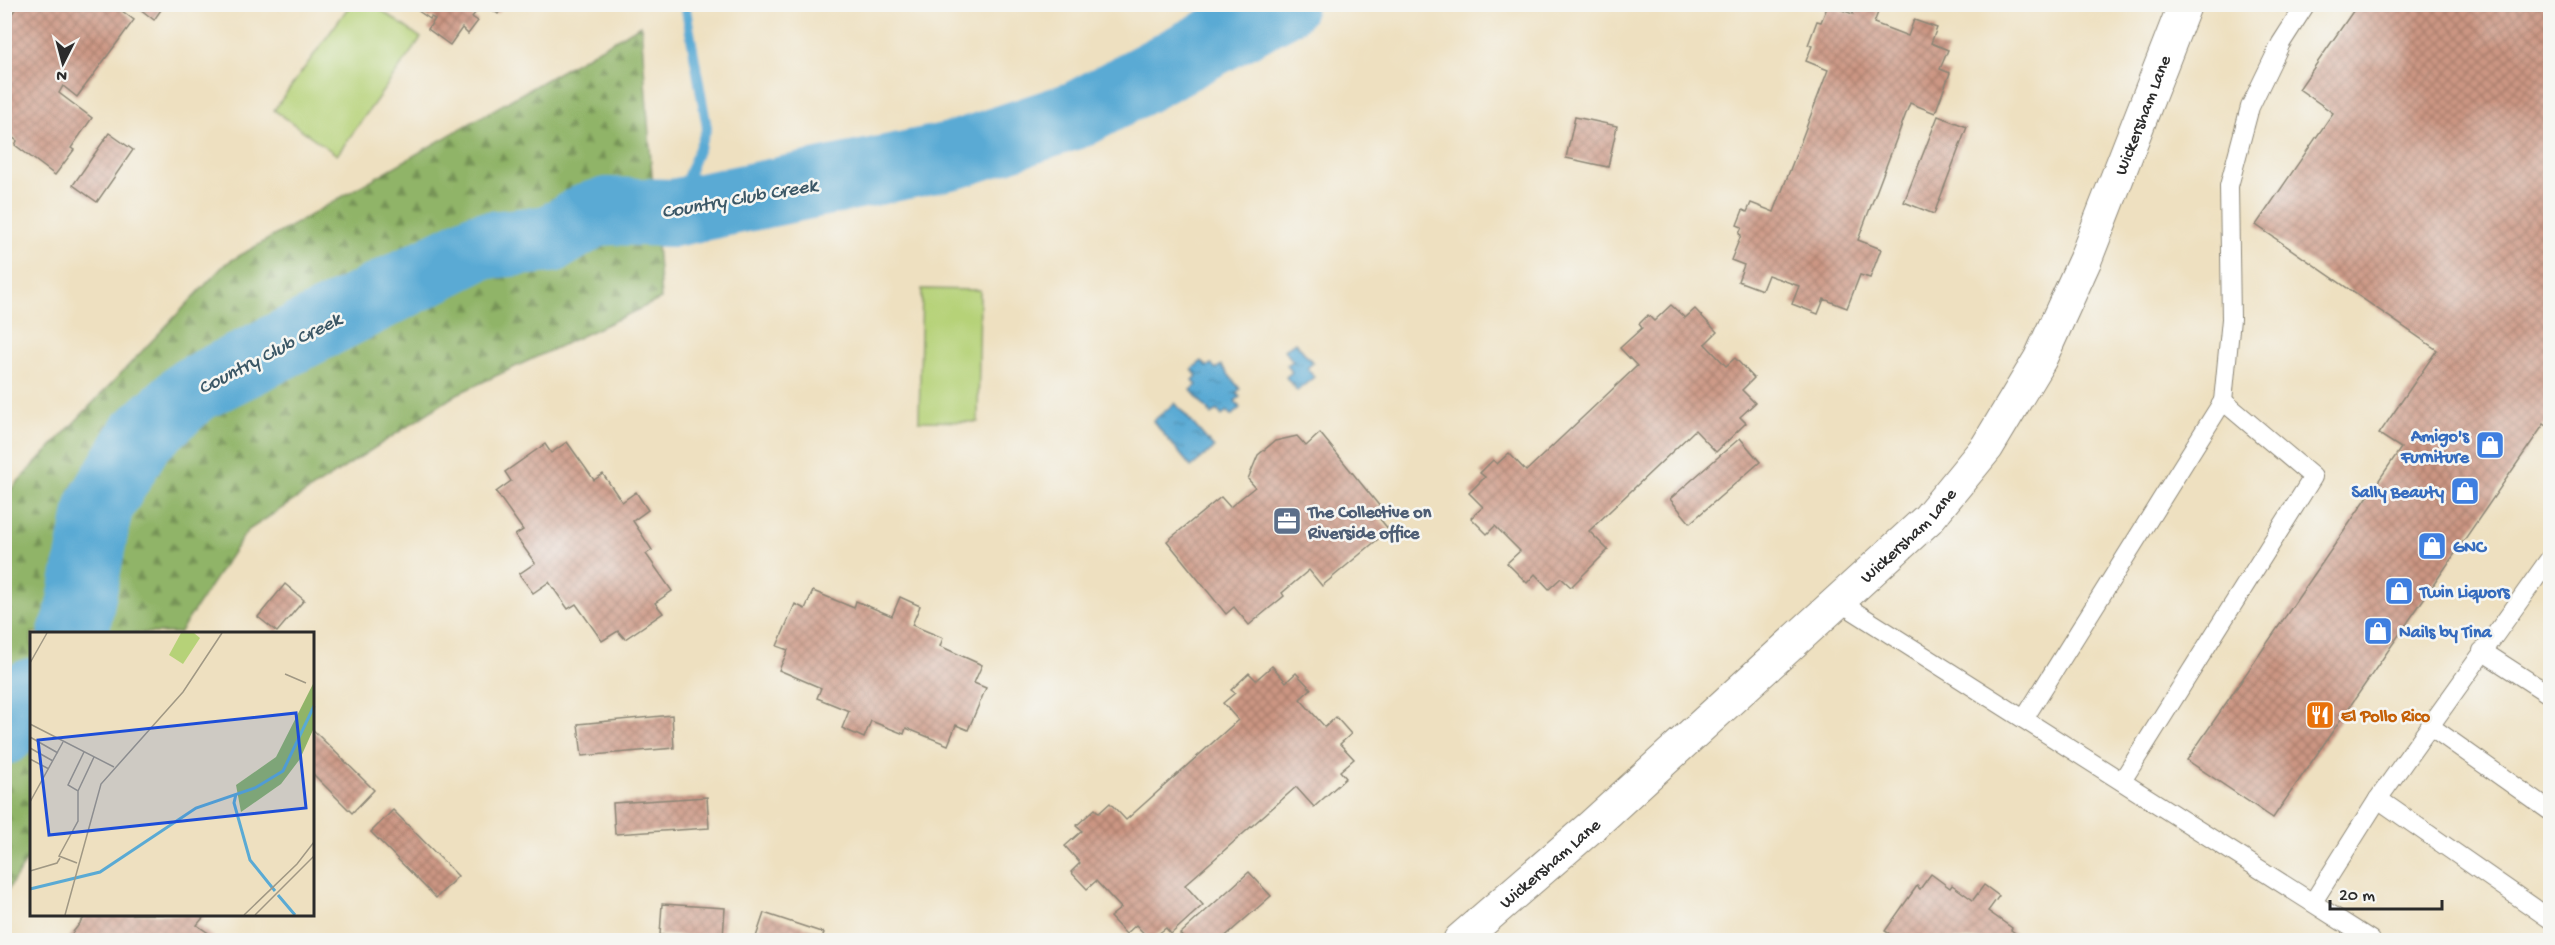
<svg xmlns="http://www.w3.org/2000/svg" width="2555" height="945" font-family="'Gochi Hand',sans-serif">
<defs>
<pattern id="forest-firs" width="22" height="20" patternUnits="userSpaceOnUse" patternTransform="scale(1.5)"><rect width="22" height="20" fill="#90b468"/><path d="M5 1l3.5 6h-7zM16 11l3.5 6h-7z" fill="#769356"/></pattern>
<pattern id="water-ripples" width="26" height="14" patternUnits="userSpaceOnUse" patternTransform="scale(1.5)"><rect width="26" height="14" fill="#5aaad4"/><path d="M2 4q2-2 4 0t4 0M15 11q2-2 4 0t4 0" fill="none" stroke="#4b8bac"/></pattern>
<pattern id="building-cross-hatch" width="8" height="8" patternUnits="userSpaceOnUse" patternTransform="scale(1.5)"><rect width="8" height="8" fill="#cc9683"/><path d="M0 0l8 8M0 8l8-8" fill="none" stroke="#a67b6b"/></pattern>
</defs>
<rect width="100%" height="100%" fill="#f6f6f2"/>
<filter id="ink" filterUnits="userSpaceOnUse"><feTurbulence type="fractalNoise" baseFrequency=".0167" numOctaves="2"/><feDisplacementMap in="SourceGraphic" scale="12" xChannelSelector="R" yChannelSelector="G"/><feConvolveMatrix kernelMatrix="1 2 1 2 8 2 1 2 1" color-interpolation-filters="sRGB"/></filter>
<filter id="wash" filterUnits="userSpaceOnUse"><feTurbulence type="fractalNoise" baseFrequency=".008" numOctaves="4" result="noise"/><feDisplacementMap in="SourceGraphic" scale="24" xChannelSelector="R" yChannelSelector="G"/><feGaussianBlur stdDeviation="1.35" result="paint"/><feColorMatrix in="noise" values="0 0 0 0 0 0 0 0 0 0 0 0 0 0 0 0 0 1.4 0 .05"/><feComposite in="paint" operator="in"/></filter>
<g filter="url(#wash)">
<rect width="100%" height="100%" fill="#eee0c0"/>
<!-- grass -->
<g fill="#b6d278" stroke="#707e52" stroke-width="1.5">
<polygon points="350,5 374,5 421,38 337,155 274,110"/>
<polygon points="922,289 980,290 978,422 919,421"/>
</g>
<!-- forest -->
<polygon fill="url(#forest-firs)" stroke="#5e704a" stroke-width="1.5" points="641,25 661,299 457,394 247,531 179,633 32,633 31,854 5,894 4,500 11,489 225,264"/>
<!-- water -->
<g fill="url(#water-ripples)" stroke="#426a80" stroke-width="1.5">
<polygon points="1295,342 1313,363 1307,368 1314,377 1297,391 1286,377 1292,372 1287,365 1293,361 1284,350"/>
<polygon points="1202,361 1207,367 1211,364 1216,369 1221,365 1240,389 1236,393 1240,397 1235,401 1240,408 1231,416 1227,411 1222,416 1217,410 1212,415 1191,390 1197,385 1193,380 1197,376 1192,369"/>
<polygon points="1175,403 1214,448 1191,467 1153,421"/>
</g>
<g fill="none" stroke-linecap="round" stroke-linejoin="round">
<!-- stream -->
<polyline stroke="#5aaad4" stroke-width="10" points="673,213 707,128 685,4"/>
<!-- river -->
<g stroke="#5aaad4" stroke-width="68">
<polyline points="72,633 76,627 99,507 140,438 193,390 479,246 551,239 589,216 607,211 673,213 955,155 1079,114 1283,4"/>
<polyline points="4,731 32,692"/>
</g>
</g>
<g id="blocks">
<!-- building -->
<g fill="url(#building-cross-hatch)">
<polygon points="19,4 125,4 121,10 134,20 77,97 63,86 59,93 92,118 71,148 74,150 55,175 15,145 17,141 4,131 4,121 7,117 4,115 4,49 9,43 4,40 4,24"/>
<polygon points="134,4 165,4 154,20"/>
<polygon points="408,4 482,4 472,17 478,21 468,34 462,28 450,45 428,29 435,19 431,17 430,19"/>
<polygon points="484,4 505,4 498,14"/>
<polygon points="1856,4 1880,7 1874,23 1908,36 1914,20 1937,28 1931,43 1948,50 1940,69 1950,73 1935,113 1910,103 1858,240 1881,249 1870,278 1860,275 1847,308 1824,299 1818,314 1792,304 1799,286 1768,275 1762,290 1738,281 1744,265 1731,260 1741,235 1739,234 1742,227 1737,225 1743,210 1747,212 1751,203 1774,212 1828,70 1806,61 1812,46 1808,45 1817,21 1821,22 1828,5 1853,14"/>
<polygon points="2358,4 2550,4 2550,428 2544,424 2273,818 2187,760 2401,448 2379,434 2437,350 2256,225 2333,113 2299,89"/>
<polygon points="1938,116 1967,127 1934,214 1904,202"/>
<polygon points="1575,117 1617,126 1608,167 1566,158"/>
<polygon points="109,133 133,150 97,202 73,185"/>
<polygon points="1671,305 1685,318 1695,309 1717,332 1705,344 1726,366 1735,358 1754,378 1742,390 1755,403 1740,417 1746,423 1716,452 1695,430 1589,531 1608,550 1571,587 1561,578 1549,589 1535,574 1527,583 1507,563 1520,551 1495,526 1487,534 1471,518 1483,507 1469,493 1485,477 1480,473 1493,460 1497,464 1509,453 1526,471 1637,366 1620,348 1642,328 1639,324 1648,315 1654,321"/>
<polygon points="1320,433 1381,508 1375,513 1389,530 1322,586 1309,570 1282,593 1284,596 1249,625 1234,607 1226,614 1167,541 1221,497 1230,507 1255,487 1248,479 1258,455 1275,441 1297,436 1306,446"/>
<polygon points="1740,438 1760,462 1690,523 1670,499"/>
<polygon points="567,442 594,480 603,474 622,502 636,492 648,510 633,521 652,550 646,554 672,591 655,603 663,613 625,639 618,631 602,641 576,604 568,609 549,582 533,593 519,574 535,563 515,535 523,530 496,492 511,481 505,472 545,444 551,453"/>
<polygon points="285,584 304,600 277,632 258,617"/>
<polygon points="813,591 854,608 856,601 892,616 900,597 920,606 912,625 943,638 940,646 982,665 974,683 986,688 968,730 956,725 948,745 906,728 904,734 871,721 864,738 842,728 849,711 817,698 821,688 779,670 788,650 777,646 795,604 805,609"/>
<polygon points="1272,666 1286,682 1296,673 1311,689 1300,699 1325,727 1336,717 1351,734 1340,744 1354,759 1340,771 1346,778 1314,807 1296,787 1185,885 1203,905 1171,934 1166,928 1150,940 1136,925 1126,934 1110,917 1121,908 1096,881 1087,889 1071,872 1080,863 1065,846 1082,831 1076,826 1095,809 1099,813 1110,803 1126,820 1238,720 1223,703 1235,693 1231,690 1249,673 1256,680"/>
<polygon points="672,715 674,748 582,756 578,724"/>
<polygon points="312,729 374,790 352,813 312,773"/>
<polygon points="707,797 709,828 615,834 613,803"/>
<polygon points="393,810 458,876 436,898 371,832"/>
<polygon points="1249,872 1271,896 1221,940 1185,940 1180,934"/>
<polygon points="1931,874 1950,888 1952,885 1973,900 1984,885 1999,896 1988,911 2012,928 2011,930 2025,940 1886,940 1890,934 1885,931 1917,886 1920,889"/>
<polygon points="662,904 725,908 723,938 660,935"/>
<polygon points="764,913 824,933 821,940 755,940"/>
<polygon points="87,914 206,914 197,925 214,937 212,940 67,940"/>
</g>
</g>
</g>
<g filter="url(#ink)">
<use href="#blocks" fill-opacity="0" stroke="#8c8676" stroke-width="1.5"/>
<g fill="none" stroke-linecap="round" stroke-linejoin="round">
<!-- lane casing -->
<g stroke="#8c8676" stroke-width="20">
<g id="lane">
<polyline points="2223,401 2231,319 2229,186 2250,107 2281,43 2306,4"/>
<polyline points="1838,601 2371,940"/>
<polyline points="2482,651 2550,695"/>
<polyline points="2024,719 2223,401 2313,477 2122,781"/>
<polyline points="2430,726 2550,811"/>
<polyline points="2378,799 2550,919"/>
<polyline points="2313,902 2378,799 2550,558"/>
</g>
</g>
<!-- secondary casing -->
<g stroke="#8c8676" stroke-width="35">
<g id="secondary">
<path id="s1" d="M1460,940L1593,825L1928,519L1987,447L2040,359L2085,260L2185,4"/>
</g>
</g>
<!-- lane -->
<use href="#lane" stroke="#fff" stroke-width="18"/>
<!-- secondary -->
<use href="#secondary" stroke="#fff" stroke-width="33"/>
</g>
</g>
<!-- icons -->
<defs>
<g id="shop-square" transform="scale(1.5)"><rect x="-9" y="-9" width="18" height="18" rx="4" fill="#3f7fe0" stroke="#f6f6f2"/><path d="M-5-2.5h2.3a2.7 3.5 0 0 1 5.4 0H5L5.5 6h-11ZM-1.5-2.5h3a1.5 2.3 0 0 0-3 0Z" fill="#fff"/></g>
<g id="office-square" transform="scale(1.5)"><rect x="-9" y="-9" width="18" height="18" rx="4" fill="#5c6f8a" stroke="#f6f6f2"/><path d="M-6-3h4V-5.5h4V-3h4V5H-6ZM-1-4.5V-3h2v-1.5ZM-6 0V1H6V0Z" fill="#fff"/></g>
<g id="restaurant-square" transform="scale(1.5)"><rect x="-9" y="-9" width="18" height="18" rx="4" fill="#e8710a" stroke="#f6f6f2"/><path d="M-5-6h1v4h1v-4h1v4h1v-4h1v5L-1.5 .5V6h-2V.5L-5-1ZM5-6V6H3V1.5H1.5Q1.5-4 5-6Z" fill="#fff"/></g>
</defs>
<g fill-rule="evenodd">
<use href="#shop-square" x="2490" y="445"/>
<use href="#shop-square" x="2465" y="491"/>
<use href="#office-square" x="1287" y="521"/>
<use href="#shop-square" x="2432" y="546"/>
<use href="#shop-square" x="2399" y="591"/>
<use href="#shop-square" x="2378" y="631"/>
<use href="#restaurant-square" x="2320" y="715"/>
</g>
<g text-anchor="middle" stroke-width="5" stroke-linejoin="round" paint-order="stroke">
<!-- street labels -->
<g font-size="18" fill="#2b2b2b" stroke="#f6f6f2">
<text dy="6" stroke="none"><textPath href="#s1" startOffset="1090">Wickersham Lane</textPath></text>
<text dy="6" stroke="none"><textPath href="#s1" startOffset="604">Wickersham Lane</textPath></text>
<text dy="6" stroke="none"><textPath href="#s1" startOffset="118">Wickersham Lane</textPath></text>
</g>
<!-- shop labels -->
<g font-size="18" font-weight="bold" fill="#366cbe" stroke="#f6f6f2" text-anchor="start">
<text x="2469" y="441" text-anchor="end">Amigo's<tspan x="2469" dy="21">Furniture</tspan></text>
<text x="2444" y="497" text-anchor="end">Sally Beauty</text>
<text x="2453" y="552">GNC</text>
<text x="2420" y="597">Twin Liquors</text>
<text x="2399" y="637">Nails by Tina</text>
</g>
<!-- service labels -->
<g font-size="18" font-weight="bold" fill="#4e5e75" stroke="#f6f6f2" text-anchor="start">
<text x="1308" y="517">The Collective on<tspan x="1308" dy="21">Riverside office</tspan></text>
</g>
<!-- food labels -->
<g font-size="18" font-weight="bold" fill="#c56008" stroke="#f6f6f2" text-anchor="start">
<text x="2341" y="721">El Pollo Rico</text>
</g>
<!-- water labels -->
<g font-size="20" font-style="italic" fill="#3b5766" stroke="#f6f6f2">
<text transform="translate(739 197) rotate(-10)" y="7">Country Club Creek</text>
<text transform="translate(269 352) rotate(-27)" y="7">Country Club Creek</text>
</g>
</g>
<!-- overview -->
<g transform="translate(30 632)">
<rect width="284" height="284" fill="#eee0c0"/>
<path d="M283,52V98L270,127L251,152L211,180L206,153L246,125Z" fill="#90b468"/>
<path d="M151,1H164L170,6L153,32L139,23Z" fill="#b6d278"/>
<path fill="none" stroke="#5aaad4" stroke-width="3" d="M206,162L204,171L220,228L245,259M0,257L70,240L166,176L225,156L253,139L284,74M248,263L265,283"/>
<path fill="none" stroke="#a09884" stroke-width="1.5" d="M0,31L17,1M255,42L276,51M0,92L84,135M0,105L28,121M0,116L23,129M54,120L38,153L48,159L64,125M0,127L19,137M0,170L33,110M47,231L29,224L48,189V159M0,239L27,231L30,226M35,283L71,152L153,60L192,1M214,283L267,232L284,210M225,283L284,224"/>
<path fill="#1d4ed8" fill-opacity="0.15" stroke="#1d4ed8" stroke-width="3" d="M266,81L276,176L19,203L8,108Z"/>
<rect width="284" height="284" fill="none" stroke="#2b2b2b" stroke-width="3"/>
</g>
<!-- margin -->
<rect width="2555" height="945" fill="none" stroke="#f6f6f2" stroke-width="24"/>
<!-- north arrow -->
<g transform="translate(63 63) rotate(186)" stroke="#f6f6f2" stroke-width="4.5" paint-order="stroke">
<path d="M0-4.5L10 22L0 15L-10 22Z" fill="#2b2b2b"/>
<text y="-9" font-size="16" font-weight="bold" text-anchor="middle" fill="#2b2b2b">N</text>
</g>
<!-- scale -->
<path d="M2330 900v9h112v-9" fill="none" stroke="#2b2b2b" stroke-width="3"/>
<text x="2339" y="900" font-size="18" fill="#2b2b2b" stroke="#f6f6f2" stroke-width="4.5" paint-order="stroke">20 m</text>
</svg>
